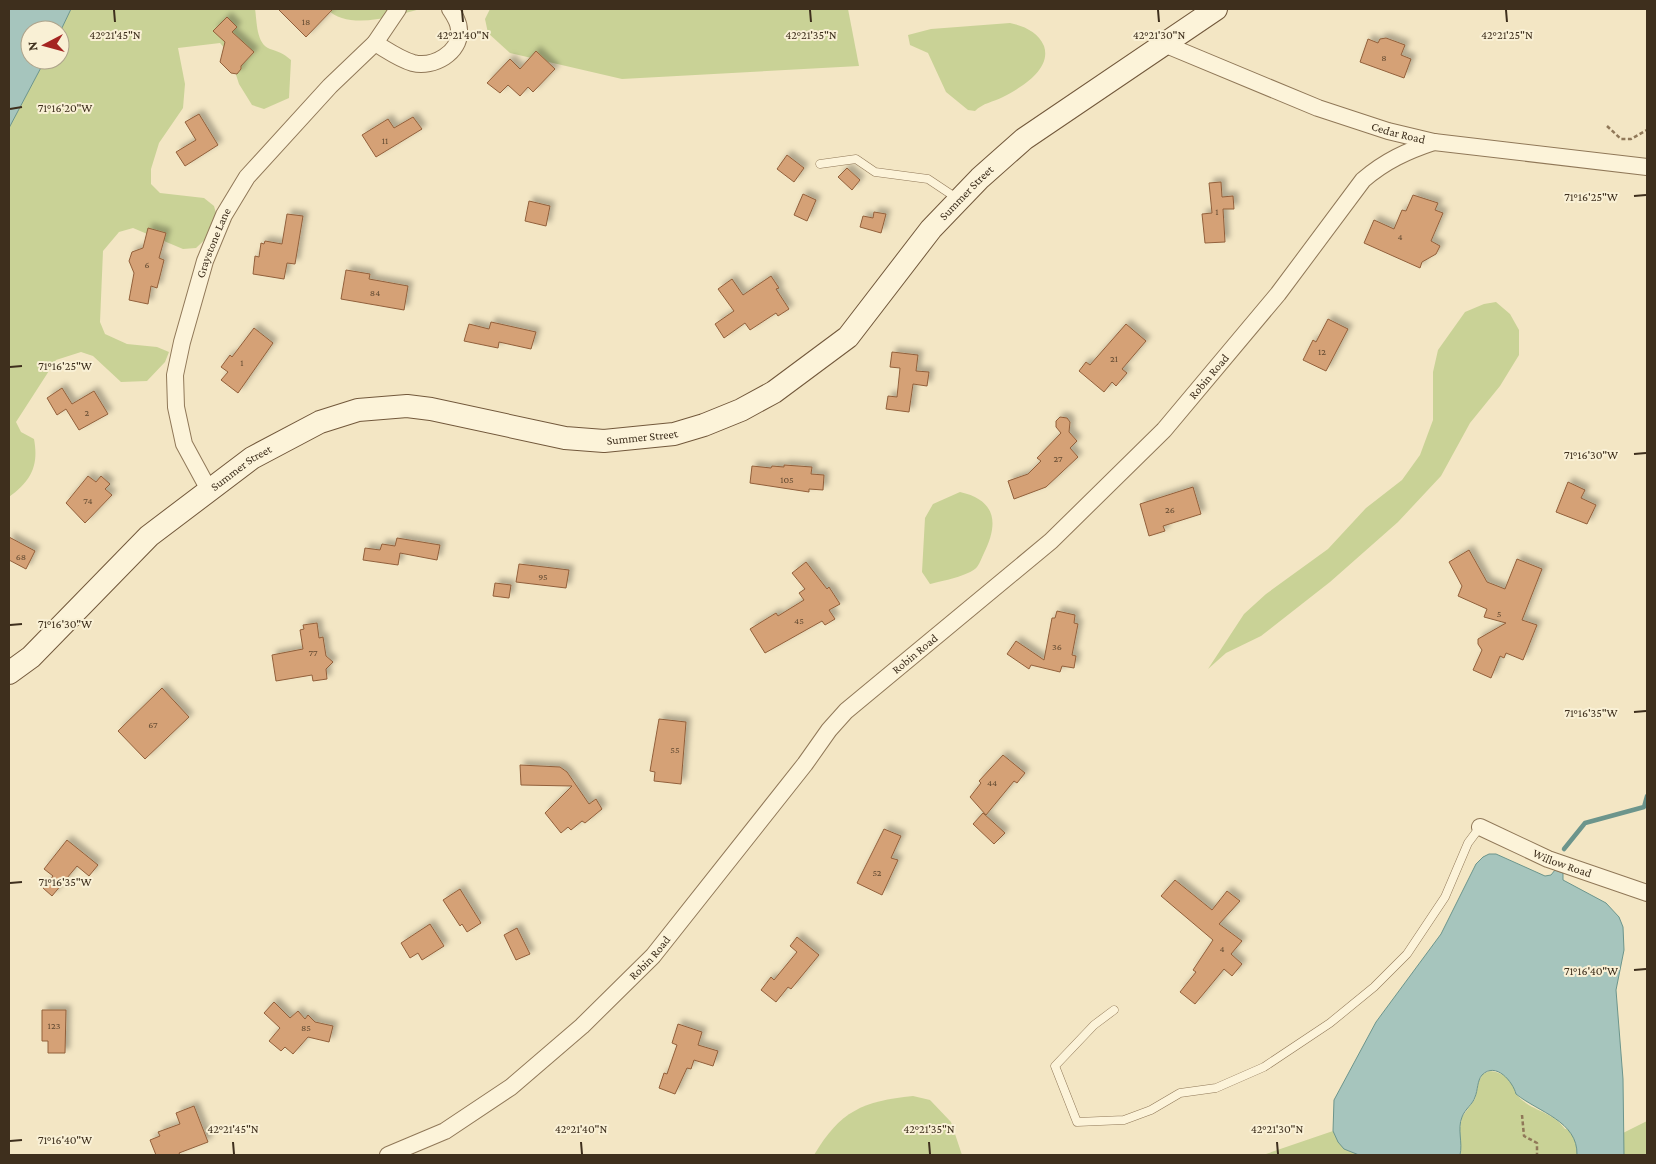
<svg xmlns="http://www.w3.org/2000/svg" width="1656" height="1164" font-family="'Crimson Pro',serif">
<defs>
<filter id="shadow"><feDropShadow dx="4.5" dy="-4.5" stdDeviation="2.5" flood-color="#0004"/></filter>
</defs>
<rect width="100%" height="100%" fill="#f3e6c4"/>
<!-- green -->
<g fill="#c9d296">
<path d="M71,9H255C257,21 256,44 270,49C279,52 283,53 291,60L289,98L264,109L252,105L239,84L229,53L220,43L178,48L185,84L183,108L159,143L151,169V184L160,193L204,198L214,206L217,217L214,231L196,248L183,249L133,228L119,232L103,251L100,322L105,334L127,344L157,347L169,352L165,362L147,381L121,382L93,356L81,352L56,360L16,422L21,432L34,439C39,466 31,481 9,497V128L45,60H60V32Z"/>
<path d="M327,9H420C395,16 348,31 327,9Z"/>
<polygon points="490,9 848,9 859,66 622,79 510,53 488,33 485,19"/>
<path d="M1010,23C1024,26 1038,32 1044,46C1052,70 1020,88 1003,97C993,102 983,103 975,111L968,110L946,92L928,53L910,45L908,35L931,29Z"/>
<polygon points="1496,302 1510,314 1519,330 1519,355 1500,386 1470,423 1441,476 1398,522 1330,582 1261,636 1226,653 1208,669 1244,614 1266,594 1328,549 1366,508 1402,480 1420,455 1433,420 1433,372 1438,350 1465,312 1484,304"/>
<path d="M960,492C996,500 999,523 984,553C982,557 980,563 977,567C969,576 942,581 930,584L922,572L925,518L933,504Z"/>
<path d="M1490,1071C1499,1072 1508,1076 1513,1084C1515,1088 1514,1092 1517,1095C1530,1111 1553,1111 1565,1129L1623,1133L1647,1121V1155H1460L1459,1133L1462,1117L1475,1099L1479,1081L1483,1074Z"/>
<path d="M913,1096L930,1100L951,1122L962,1155H814C840,1111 863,1101 913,1096Z"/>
<path d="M1333,1131C1339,1144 1345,1150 1359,1155H1263Z"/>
</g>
<!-- water -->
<g fill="#a6c5bd" stroke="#6c958c">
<polygon points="9,9 71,9 60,32 60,30 30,30 30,60 45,60 9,128"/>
<path d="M1489,854H1496L1545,876L1551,875L1555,870L1563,873V880L1606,903L1619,917L1623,927L1624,950L1616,990L1623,1079L1624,1155H1577C1578,1121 1538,1112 1516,1094C1513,1082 1496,1061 1482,1075C1477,1081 1478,1090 1475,1097C1473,1104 1465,1109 1462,1117C1457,1129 1463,1143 1460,1155H1359L1344,1149L1338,1142L1333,1131L1334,1100L1376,1022L1441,934L1476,864L1483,857Z"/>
</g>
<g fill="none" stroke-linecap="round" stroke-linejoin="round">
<!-- stream -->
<polyline stroke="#6c958c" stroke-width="4.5" points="1564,849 1585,823 1644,807 1647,796"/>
</g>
<!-- building -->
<g fill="#d5a176" stroke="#92603b" filter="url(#shadow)">
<polygon points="278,9 333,9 306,37"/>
<polygon points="227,17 237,27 232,32 254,52 241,66 241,69 237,74 231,73 220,62 225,42 213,31"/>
<polygon points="1386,38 1405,45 1401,55 1411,59 1404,78 1360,62 1368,39 1378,43 1380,39"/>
<polygon points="536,51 555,69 533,92 528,87 520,96 508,85 500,93 487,83 510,59 520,69"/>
<polygon points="199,114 218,145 185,166 176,152 196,140 185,122"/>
<polygon points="413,117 422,129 376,157 362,135 388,119 394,128"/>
<polygon points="787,155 804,168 794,182 777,169"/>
<polygon points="847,168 860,180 852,190 838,177"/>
<polygon points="1221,182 1222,197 1233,196 1234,209 1223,209 1225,242 1205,243 1202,214 1212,213 1209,183"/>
<polygon points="803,194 816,200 807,221 794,215"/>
<polygon points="1413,195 1438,203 1435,210 1443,213 1431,241 1440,246 1436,254 1422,262 1420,268 1364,243 1374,220 1394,229 1402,210 1406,211"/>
<polygon points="529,201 550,206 546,226 525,221"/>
<polygon points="874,212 886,214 881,233 860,227 863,216 873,218"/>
<polygon points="287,214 303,216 295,264 287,263 284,279 253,274 255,256 259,257 261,243 264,244 265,241 282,244"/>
<polygon points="148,228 166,233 159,258 164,260 157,288 151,286 148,304 129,300 134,273 129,261 132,252 143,248"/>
<polygon points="346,270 370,274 369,279 408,286 404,310 341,299"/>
<polygon points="771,276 779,288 776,289 789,309 778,316 776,313 750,330 745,323 724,338 715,324 734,311 718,289 732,279 743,295"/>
<polygon points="1328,319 1348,329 1326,371 1303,360 1313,340 1316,342"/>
<polygon points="491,322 536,332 531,349 499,342 498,348 464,341 469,324 489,329"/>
<polygon points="1126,324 1146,341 1122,369 1127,373 1116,386 1112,382 1104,392 1079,371 1086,362 1090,365"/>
<polygon points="254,328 273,343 238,393 221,380 228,372 221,367 230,355 232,357"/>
<polygon points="892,352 918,355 916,371 929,372 927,386 913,384 909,412 886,409 888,396 897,397 900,368 890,367"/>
<polygon points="62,388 72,404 94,391 108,414 79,430 66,409 57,415 47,398"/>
<polygon points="1060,417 1067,418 1070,422 1069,432 1077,441 1070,448 1078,457 1046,487 1014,499 1008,481 1028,474 1041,461 1037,458 1061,433 1056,427 1056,421"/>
<polygon points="784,465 812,467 811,474 824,475 823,490 809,489 809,492 750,483 752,466 771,468 772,466 784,467"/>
<polygon points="88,476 96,482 101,476 110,484 105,489 112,495 85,523 66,503"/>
<polygon points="1568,482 1585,490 1581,498 1596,505 1587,524 1556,512"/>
<polygon points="1193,487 1201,514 1163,526 1165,531 1149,536 1140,504"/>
<polygon points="9,537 35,551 26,569 9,560"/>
<polygon points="397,538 440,545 437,560 400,553 398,565 363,560 365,548 380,550 382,544 395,546"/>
<polygon points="1469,550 1487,582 1505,589 1517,559 1542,569 1522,620 1537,625 1523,660 1506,653 1504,658 1500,656 1491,678 1473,670 1482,650 1478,644 1478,639 1506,623 1484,617 1487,609 1458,596 1462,586 1449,562"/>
<polygon points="806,562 827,589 829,587 840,604 829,610 835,619 825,625 822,621 765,653 750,629 776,613 778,616 804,600 799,593 805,589 792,573"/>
<polygon points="519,564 569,570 566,588 516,582"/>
<polygon points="495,583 511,585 509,598 493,596"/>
<polygon points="1057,611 1075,615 1074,623 1078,624 1072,655 1076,656 1074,668 1062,666 1060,672 1031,665 1029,669 1007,654 1016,641 1044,660 1052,618 1055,618"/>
<polygon points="317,623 319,638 323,637 326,656 333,662 326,669 327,679 313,681 312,675 276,681 272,655 303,649 300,630 304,629 303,625"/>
<polygon points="162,688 189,717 145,759 118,731"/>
<polygon points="659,719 686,722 681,784 654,781 655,772 650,771"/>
<polygon points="1003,755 1025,773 1017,783 1014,781 986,815 970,797 981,783 979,781"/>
<polygon points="520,765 560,767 567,772 589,804 596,799 602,809 585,823 582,821 571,830 568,827 561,833 545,813 572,786 521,785"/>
<polygon points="983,813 1005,833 994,844 973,824"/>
<polygon points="884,829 901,836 891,858 898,860 882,895 857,883"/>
<polygon points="67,840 98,865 89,876 77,866 52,896 43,888 53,876 44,869"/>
<polygon points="1175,880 1212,910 1227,891 1240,901 1219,924 1242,941 1231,954 1242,964 1232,976 1224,969 1195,1004 1180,992 1196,972 1193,970 1213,940 1161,896"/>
<polygon points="460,889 481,923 467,932 462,924 460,926 443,900"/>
<polygon points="430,924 444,946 422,960 418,953 410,958 401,943"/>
<polygon points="517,928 530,954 516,960 504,935"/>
<polygon points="797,937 819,955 791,989 788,987 776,1002 761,990 771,977 774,980 797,952 790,946"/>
<polygon points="274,1002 290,1018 298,1011 305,1019 308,1015 315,1022 333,1026 329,1042 308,1037 293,1054 285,1047 281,1051 269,1041 280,1028 264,1013"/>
<polygon points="42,1010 66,1010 65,1053 48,1053 48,1041 42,1041"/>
<polygon points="678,1024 702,1032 698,1045 718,1051 713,1066 694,1060 691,1069 687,1068 675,1094 659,1088 664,1073 667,1074 677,1045 672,1043"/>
<polygon points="194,1106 208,1142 179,1153 180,1155 156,1155 150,1140 160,1136 158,1132 180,1124 176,1113"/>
</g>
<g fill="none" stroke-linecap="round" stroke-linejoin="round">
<!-- lane casing -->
<g stroke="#907858" stroke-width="9">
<g id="lane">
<polyline points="820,164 856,159 875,172 928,179 958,199"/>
<polyline points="1114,1010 1094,1025 1055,1066 1077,1122 1124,1120 1151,1110 1180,1093 1216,1088 1264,1067 1330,1023 1374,987 1407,954 1445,897 1468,843 1480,827"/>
</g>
</g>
<!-- street casing -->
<g stroke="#907858" stroke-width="18">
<g id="street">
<path d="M375,43C387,50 399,59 413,63C433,68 461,53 459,30C459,22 454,15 450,9"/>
<path id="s1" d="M1164,44L1318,108L1388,131L1434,142L1647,167"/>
<path id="s2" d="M209,490L184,444L176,407L175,375L182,342L205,261L224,215L247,177L330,86L375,43L398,9"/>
<path id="s3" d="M1480,827L1548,859L1647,893"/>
<path id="s4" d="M388,1155L445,1131L511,1087L582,1026L653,956L805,764L829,730L846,711L1051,541L1164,430L1278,294L1363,180C1385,161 1407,151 1434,142"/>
</g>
</g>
<!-- secondary casing -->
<g stroke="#72583b" stroke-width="24">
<g id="secondary">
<path id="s5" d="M9,673L31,657L149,536L252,458L320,422L358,410L407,406L431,409L565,438L604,441L674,434L704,425L741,410L774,392L848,337L931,229L980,178L1024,139L1216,9"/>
</g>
</g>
<!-- path -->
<g stroke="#907858" stroke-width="2.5" stroke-dasharray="4 2.5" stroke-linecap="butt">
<polyline points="1607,126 1621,139 1631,139 1647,130"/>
<polyline points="1522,1115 1524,1136 1537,1143 1537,1155"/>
</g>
<!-- lane -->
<use href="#lane" stroke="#fcf3d9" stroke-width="8"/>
<!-- street -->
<use href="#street" stroke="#fcf3d9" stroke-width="16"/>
<!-- secondary -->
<use href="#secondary" stroke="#fcf3d9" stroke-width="22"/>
</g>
<!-- ticks -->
<path fill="none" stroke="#3e2f1d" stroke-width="2" d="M114,10L115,22M462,10L463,22M810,10L811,22M1158,10L1159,22M1506,10L1507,22M10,109L22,107M1634,196L1646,195M10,367L22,366M1634,454L1646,453M10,625L22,624M1634,712L1646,711M10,883L22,882M1634,970L1646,969M10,1141L22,1140M233,1142L234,1154M581,1142L582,1154M929,1142L930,1154M1277,1142L1278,1154"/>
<g text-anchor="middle" stroke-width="4" stroke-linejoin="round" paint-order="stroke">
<!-- number labels -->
<g font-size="10" fill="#644c33">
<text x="306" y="25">18</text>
<text x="1384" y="61">8</text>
<text x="385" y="144">11</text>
<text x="1217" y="215">1</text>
<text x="1400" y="240">4</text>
<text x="147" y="268">6</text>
<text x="375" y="296">84</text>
<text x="1322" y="355">12</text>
<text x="1114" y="362">21</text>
<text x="242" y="366">1</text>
<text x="87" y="416">2</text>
<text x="1058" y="462">27</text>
<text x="787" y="483">105</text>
<text x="88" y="504">74</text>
<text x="1170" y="513">26</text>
<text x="21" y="560">68</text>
<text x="543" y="580">95</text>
<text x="1499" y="617">5</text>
<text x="799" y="624">45</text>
<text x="1057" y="650">36</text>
<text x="313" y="656">77</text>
<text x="153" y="728">67</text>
<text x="675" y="753">55</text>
<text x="992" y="786">44</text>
<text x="877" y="876">52</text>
<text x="1222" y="952">4</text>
<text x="54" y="1029">123</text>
<text x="306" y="1031">85</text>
</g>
<!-- street labels -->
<g font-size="12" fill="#3e2f1d" stroke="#f9f0d5">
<text dy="4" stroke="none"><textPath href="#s1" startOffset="251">Cedar Road</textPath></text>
<text dy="4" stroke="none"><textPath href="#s5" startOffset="1150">Summer Street</textPath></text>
<text dy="4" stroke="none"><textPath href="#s2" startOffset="260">Graystone Lane</textPath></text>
<text dy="4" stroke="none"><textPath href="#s4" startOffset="1141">Robin Road</textPath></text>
<text dy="4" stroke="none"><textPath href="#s5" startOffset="730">Summer Street</textPath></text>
<text dy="4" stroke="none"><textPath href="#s5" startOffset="311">Summer Street</textPath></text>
<text dy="4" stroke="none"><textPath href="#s4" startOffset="736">Robin Road</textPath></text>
<text dy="4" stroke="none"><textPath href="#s3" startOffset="90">Willow Road</textPath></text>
<text dy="4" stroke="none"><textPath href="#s4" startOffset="331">Robin Road</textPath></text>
</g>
</g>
<g font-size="12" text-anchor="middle" fill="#3e2f1d" stroke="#f9f0d5" stroke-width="4" stroke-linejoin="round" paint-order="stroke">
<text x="115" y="39">42°21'45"N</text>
<text x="463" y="39">42°21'40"N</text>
<text x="811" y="39">42°21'35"N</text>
<text x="1159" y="39">42°21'30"N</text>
<text x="1507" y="39">42°21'25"N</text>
<text x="65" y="112">71°16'20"W</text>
<text x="1591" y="201">71°16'25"W</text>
<text x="65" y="370">71°16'25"W</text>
<text x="1591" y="459">71°16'30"W</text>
<text x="65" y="628">71°16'30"W</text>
<text x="1591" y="717">71°16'35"W</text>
<text x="65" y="886">71°16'35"W</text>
<text x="1591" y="975">71°16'40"W</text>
<text x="233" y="1133">42°21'45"N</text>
<text x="581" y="1133">42°21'40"N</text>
<text x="929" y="1133">42°21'35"N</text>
<text x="1277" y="1133">42°21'30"N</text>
<text x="65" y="1144">71°16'40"W</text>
</g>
<!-- border -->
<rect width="1656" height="1164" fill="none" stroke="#3e2f1d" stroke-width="20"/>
<!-- north arrow -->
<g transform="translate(45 45) rotate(264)"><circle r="24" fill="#f9f0d5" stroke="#aea38b"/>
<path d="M0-4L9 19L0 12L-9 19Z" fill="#a52521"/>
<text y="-8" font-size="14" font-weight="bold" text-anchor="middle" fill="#3e2f1d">N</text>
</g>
</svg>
